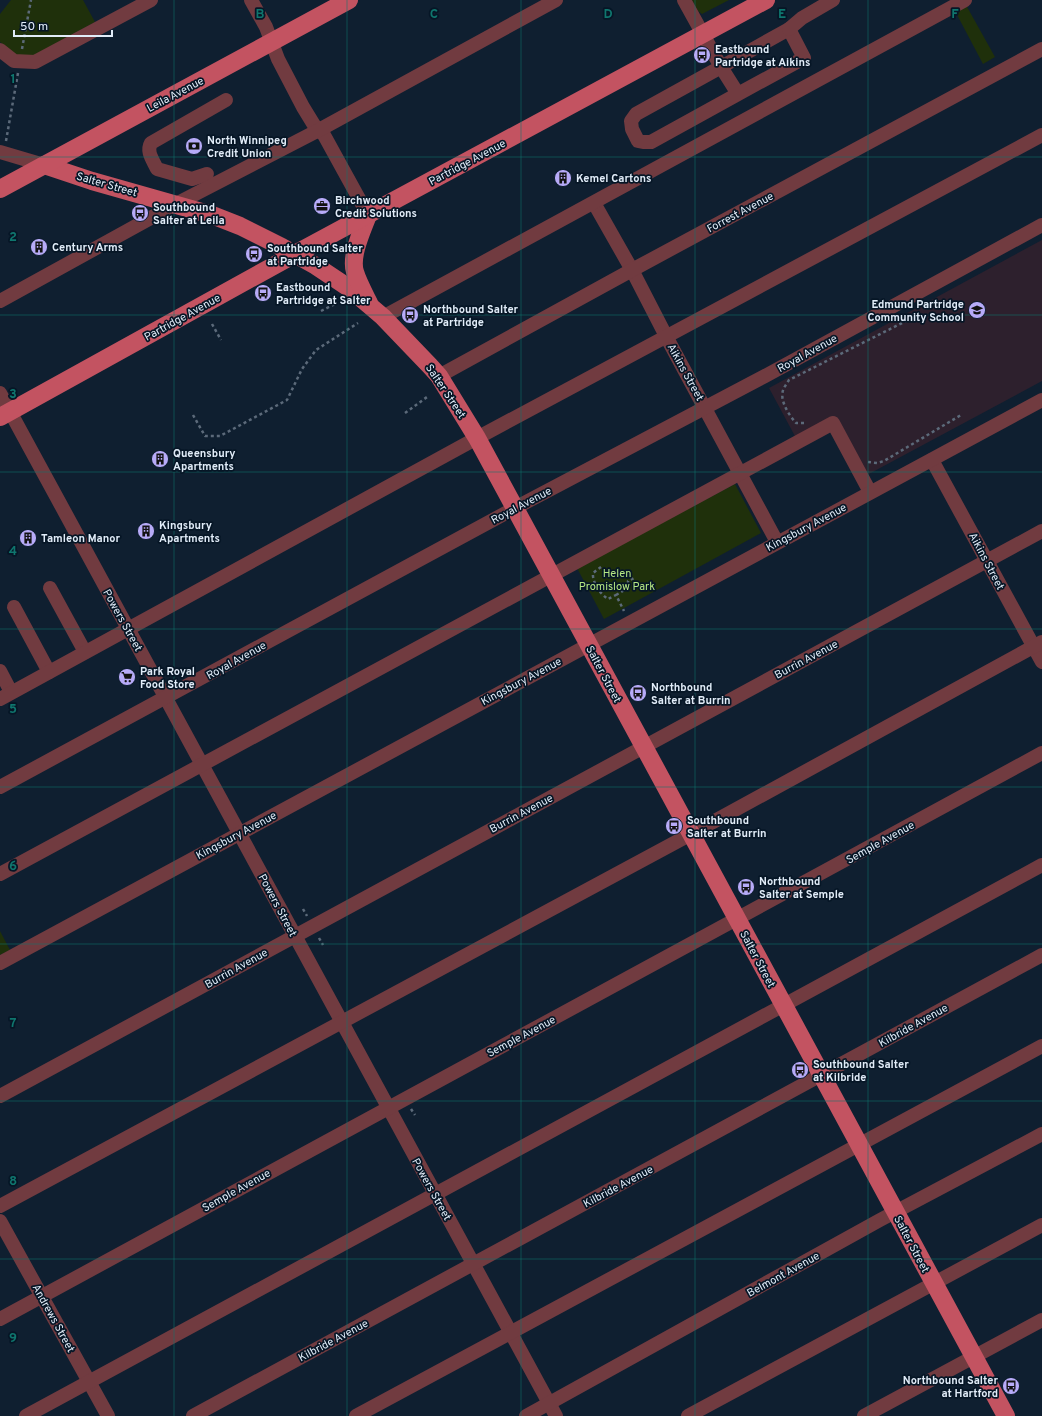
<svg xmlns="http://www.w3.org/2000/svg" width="1042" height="1416" font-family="Overpass,sans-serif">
<rect width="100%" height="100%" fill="#0f1f30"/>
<!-- commercial -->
<polygon fill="#2d202d" points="1042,240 1042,381 867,475 835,417 796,438 769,388"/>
<!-- green -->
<g fill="#1f300b">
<polygon points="11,0 83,0 95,22 33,56 17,56 0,42 0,14"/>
<polygon points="692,0 729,0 702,14 698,11"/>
<polygon points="966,5 995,57 983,64 955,11"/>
<polygon points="735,484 761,533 604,619 577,568"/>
<polygon points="0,931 10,950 0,955"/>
</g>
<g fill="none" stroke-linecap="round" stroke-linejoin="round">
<!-- path -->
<g stroke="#5c6a7a" stroke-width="2.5" stroke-dasharray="3 3" stroke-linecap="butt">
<polyline points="22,49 31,0"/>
<polyline points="6,141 18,73"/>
<polyline points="321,311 335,304"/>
<polyline points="212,324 221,340"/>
<polyline points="405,413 427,397"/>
<polyline points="193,415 205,436 220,436 287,400 302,369 316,350 358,323"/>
<path d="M804,423H796C789,415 778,399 784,388C785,386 787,383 789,380L908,320"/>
<polyline points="868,462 877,463 884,461 961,415"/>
<path d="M601,567L593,573C592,582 600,594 608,599L616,595L624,611"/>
<polyline points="616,595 628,588 628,581 636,577"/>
<polyline points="303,909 307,916"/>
<polyline points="319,938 323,945"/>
<polyline points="411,1109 415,1115"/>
</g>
<!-- minor -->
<g stroke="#713b40" stroke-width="14">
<polyline points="251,0 266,27 278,59 303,107 314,125 324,135 368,215"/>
<polyline points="684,0 721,67 636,114 631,121 632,129 638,141 643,142 651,142 738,94 721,67 789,29 804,58 738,94"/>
<polyline points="789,29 802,18 833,0"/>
<polyline points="0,50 14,61 35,62 151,0"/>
<polyline points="0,152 44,165"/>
<path d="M207,174L192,179L157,169C153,160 146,152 151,143L226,100"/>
<polyline points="594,203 632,270 667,338 777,542"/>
<polyline points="0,301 176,204 319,130 556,0"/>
<polyline points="383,317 965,0"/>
<polyline points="439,376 632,270 1042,49"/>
<polyline points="0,393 556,1416"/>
<polyline points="932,460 1042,662"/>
<polyline points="50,588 85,652"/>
<polyline points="14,607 49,672"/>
<polyline points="0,671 11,692"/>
<polyline points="0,699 477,438 1042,135"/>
<polyline points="0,787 515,508 765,376 1042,225"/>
<polyline points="0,874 833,423 870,492"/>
<polyline points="0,963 1042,400"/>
<polyline points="0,1096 1042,531"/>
<polyline points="0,1206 691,834 1042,642"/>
<polyline points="0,1221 108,1416"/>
<polyline points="0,1319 1042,753"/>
<polyline points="26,1416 1042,865"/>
<polyline points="193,1416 1042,955"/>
<polyline points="356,1416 1042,1046"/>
<polyline points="526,1416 880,1220 1042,1134"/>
<polyline points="688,1416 1042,1225"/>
<polyline points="864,1416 1042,1320"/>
</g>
<!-- major -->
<g stroke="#c35361" stroke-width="18">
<polyline points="44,165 92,181 212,215 240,226 282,247 316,266 349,288 383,317 430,366 439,376 477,438 1006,1416"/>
<polyline points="0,189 349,0"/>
<path d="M368,215C362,231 350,256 355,272C358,282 364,293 369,303"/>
<polyline points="0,417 295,254 766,0"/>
</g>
</g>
<!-- grid -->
<path fill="none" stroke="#0f766e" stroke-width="1" stroke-opacity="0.55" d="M174,0V1416M347,0V1416M521,0V1416M695,0V1416M868,0V1416M0,157H1042M0,315H1042M0,472H1042M0,629H1042M0,787H1042M0,944H1042M0,1101H1042M0,1259H1042"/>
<!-- icons -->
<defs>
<g id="bus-disc" transform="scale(0.9)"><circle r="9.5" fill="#b7abf8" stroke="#061626"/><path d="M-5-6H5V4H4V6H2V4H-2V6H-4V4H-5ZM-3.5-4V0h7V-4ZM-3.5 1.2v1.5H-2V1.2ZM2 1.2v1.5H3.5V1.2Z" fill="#111"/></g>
<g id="bank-disc" transform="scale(0.9)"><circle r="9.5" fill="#b7abf8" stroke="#061626"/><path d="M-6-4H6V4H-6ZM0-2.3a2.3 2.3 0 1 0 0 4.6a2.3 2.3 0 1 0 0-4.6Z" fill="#111"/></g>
<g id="building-disc" transform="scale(0.9)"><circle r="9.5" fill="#b7abf8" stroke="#061626"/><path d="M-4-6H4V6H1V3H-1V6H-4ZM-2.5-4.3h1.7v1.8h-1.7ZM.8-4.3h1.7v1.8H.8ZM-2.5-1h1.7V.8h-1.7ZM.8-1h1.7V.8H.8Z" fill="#111"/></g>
<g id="office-disc" transform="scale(0.9)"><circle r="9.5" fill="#b7abf8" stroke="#061626"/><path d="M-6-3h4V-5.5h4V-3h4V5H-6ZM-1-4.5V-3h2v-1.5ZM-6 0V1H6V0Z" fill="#111"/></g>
<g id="school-disc" transform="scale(0.9)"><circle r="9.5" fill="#b7abf8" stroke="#061626"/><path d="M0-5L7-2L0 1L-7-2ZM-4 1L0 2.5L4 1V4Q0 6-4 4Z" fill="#111"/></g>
<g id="supermarket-disc" transform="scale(0.9)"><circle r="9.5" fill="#b7abf8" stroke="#061626"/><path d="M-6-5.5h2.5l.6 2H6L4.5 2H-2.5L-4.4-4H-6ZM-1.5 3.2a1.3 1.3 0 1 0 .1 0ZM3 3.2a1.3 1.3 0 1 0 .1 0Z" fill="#111"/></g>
</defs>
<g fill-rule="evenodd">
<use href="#bus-disc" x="702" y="55"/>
<use href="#bank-disc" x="194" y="146"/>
<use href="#building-disc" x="563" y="178"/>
<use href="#office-disc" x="322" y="206"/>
<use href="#bus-disc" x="140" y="213"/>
<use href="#building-disc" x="39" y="247"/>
<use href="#bus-disc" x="254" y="254"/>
<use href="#bus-disc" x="263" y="293"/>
<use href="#school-disc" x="977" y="310"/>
<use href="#bus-disc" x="410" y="315"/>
<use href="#building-disc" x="160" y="459"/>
<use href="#building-disc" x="146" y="531"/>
<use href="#building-disc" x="28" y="538"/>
<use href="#supermarket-disc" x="127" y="677"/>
<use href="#bus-disc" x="638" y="693"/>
<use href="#bus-disc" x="674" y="826"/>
<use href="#bus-disc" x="746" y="887"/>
<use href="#bus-disc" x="800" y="1070"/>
<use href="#bus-disc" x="1011" y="1386"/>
</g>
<g text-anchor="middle" stroke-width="3.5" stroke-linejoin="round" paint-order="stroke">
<!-- poi labels -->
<g font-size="11" font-weight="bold" fill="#e1ecf8" stroke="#061626" text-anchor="start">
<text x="715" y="53">Eastbound<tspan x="715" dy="13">Partridge at Aikins</tspan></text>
<text x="207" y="144">North Winnipeg<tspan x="207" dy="13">Credit Union</tspan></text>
<text x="576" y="182">Kemel Cartons</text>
<text x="335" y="204">Birchwood<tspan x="335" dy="13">Credit Solutions</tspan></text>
<text x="153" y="211">Southbound<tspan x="153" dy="13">Salter at Leila</tspan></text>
<text x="52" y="251">Century Arms</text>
<text x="267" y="252">Southbound Salter<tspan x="267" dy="13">at Partridge</tspan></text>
<text x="276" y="291">Eastbound<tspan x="276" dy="13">Partridge at Salter</tspan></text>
<text x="964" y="308" text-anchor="end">Edmund Partridge<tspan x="964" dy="13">Community School</tspan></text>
<text x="423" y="313">Northbound Salter<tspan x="423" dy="13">at Partridge</tspan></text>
<text x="173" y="457">Queensbury<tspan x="173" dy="13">Apartments</tspan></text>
<text x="159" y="529">Kingsbury<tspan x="159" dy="13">Apartments</tspan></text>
<text x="41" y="542">Tamleon Manor</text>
<text x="140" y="675">Park Royal<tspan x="140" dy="13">Food Store</tspan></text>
<text x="651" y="691">Northbound<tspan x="651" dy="13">Salter at Burrin</tspan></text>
<text x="687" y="824">Southbound<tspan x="687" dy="13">Salter at Burrin</tspan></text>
<text x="759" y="885">Northbound<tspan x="759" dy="13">Salter at Semple</tspan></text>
<text x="813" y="1068">Southbound Salter<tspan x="813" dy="13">at Kilbride</tspan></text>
<text x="998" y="1384" text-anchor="end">Northbound Salter<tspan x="998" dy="13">at Hartford</tspan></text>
</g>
<!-- street labels -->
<g font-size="11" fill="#e1ecf8" stroke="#061626">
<text transform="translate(175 94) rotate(-28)" y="4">Leila Avenue</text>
<text transform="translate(467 162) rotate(-28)" y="4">Partridge Avenue</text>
<text transform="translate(107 184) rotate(16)" y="4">Salter Street</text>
<text transform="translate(740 212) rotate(-28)" y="4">Forrest Avenue</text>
<text transform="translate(182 317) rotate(-29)" y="4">Partridge Avenue</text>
<text transform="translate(807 353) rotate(-29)" y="4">Royal Avenue</text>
<text transform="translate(686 372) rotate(61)" y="4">Aikins Street</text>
<text transform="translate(446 391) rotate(56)" y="4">Salter Street</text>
<text transform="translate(521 505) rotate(-28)" y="4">Royal Avenue</text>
<text transform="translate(806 527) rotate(-28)" y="4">Kingsbury Avenue</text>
<text transform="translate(987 561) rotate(62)" y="4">Aikins Street</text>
<text transform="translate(123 620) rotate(61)" y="4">Powers Street</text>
<text transform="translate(806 659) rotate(-28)" y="4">Burrin Avenue</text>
<text transform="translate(236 660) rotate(-29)" y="4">Royal Avenue</text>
<text transform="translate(604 674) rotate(62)" y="4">Salter Street</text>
<text transform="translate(521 681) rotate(-28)" y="4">Kingsbury Avenue</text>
<text transform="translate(521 813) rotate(-28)" y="4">Burrin Avenue</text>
<text transform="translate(236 835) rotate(-28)" y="4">Kingsbury Avenue</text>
<text transform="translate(880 842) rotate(-29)" y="4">Semple Avenue</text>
<text transform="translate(278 905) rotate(62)" y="4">Powers Street</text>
<text transform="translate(758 959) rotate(62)" y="4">Salter Street</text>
<text transform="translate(236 968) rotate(-29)" y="4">Burrin Avenue</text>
<text transform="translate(913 1025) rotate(-29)" y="4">Kilbride Avenue</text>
<text transform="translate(521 1036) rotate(-28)" y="4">Semple Avenue</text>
<text transform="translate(618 1186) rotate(-28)" y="4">Kilbride Avenue</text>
<text transform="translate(432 1189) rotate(61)" y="4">Powers Street</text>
<text transform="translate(236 1190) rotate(-29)" y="4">Semple Avenue</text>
<text transform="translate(912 1244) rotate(62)" y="4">Salter Street</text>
<text transform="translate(783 1274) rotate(-29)" y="4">Belmont Avenue</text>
<text transform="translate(54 1318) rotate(61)" y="4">Andrews Street</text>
<text transform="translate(333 1340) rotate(-28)" y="4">Kilbride Avenue</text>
</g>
<!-- park labels -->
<g font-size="11" fill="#b5e783" stroke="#061626">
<text x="617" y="577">Helen<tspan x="617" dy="13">Promislow Park</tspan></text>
</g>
</g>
<g font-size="13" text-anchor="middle" font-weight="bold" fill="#0f766e" stroke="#061626" stroke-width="3.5" stroke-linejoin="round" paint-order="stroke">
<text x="260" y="18">B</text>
<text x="434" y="18">C</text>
<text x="608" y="18">D</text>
<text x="782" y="18">E</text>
<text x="955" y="18">F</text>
<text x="13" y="83">1</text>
<text x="13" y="241">2</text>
<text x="13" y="398">3</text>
<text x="13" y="555">4</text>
<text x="13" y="713">5</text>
<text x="13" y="870">6</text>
<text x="13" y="1027">7</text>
<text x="13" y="1185">8</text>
<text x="13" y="1342">9</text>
</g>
<!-- scale -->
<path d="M14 30v6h98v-6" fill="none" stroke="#e1ecf8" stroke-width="2"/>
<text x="20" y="30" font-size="12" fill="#e1ecf8" stroke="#061626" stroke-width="3" paint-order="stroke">50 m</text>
</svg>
